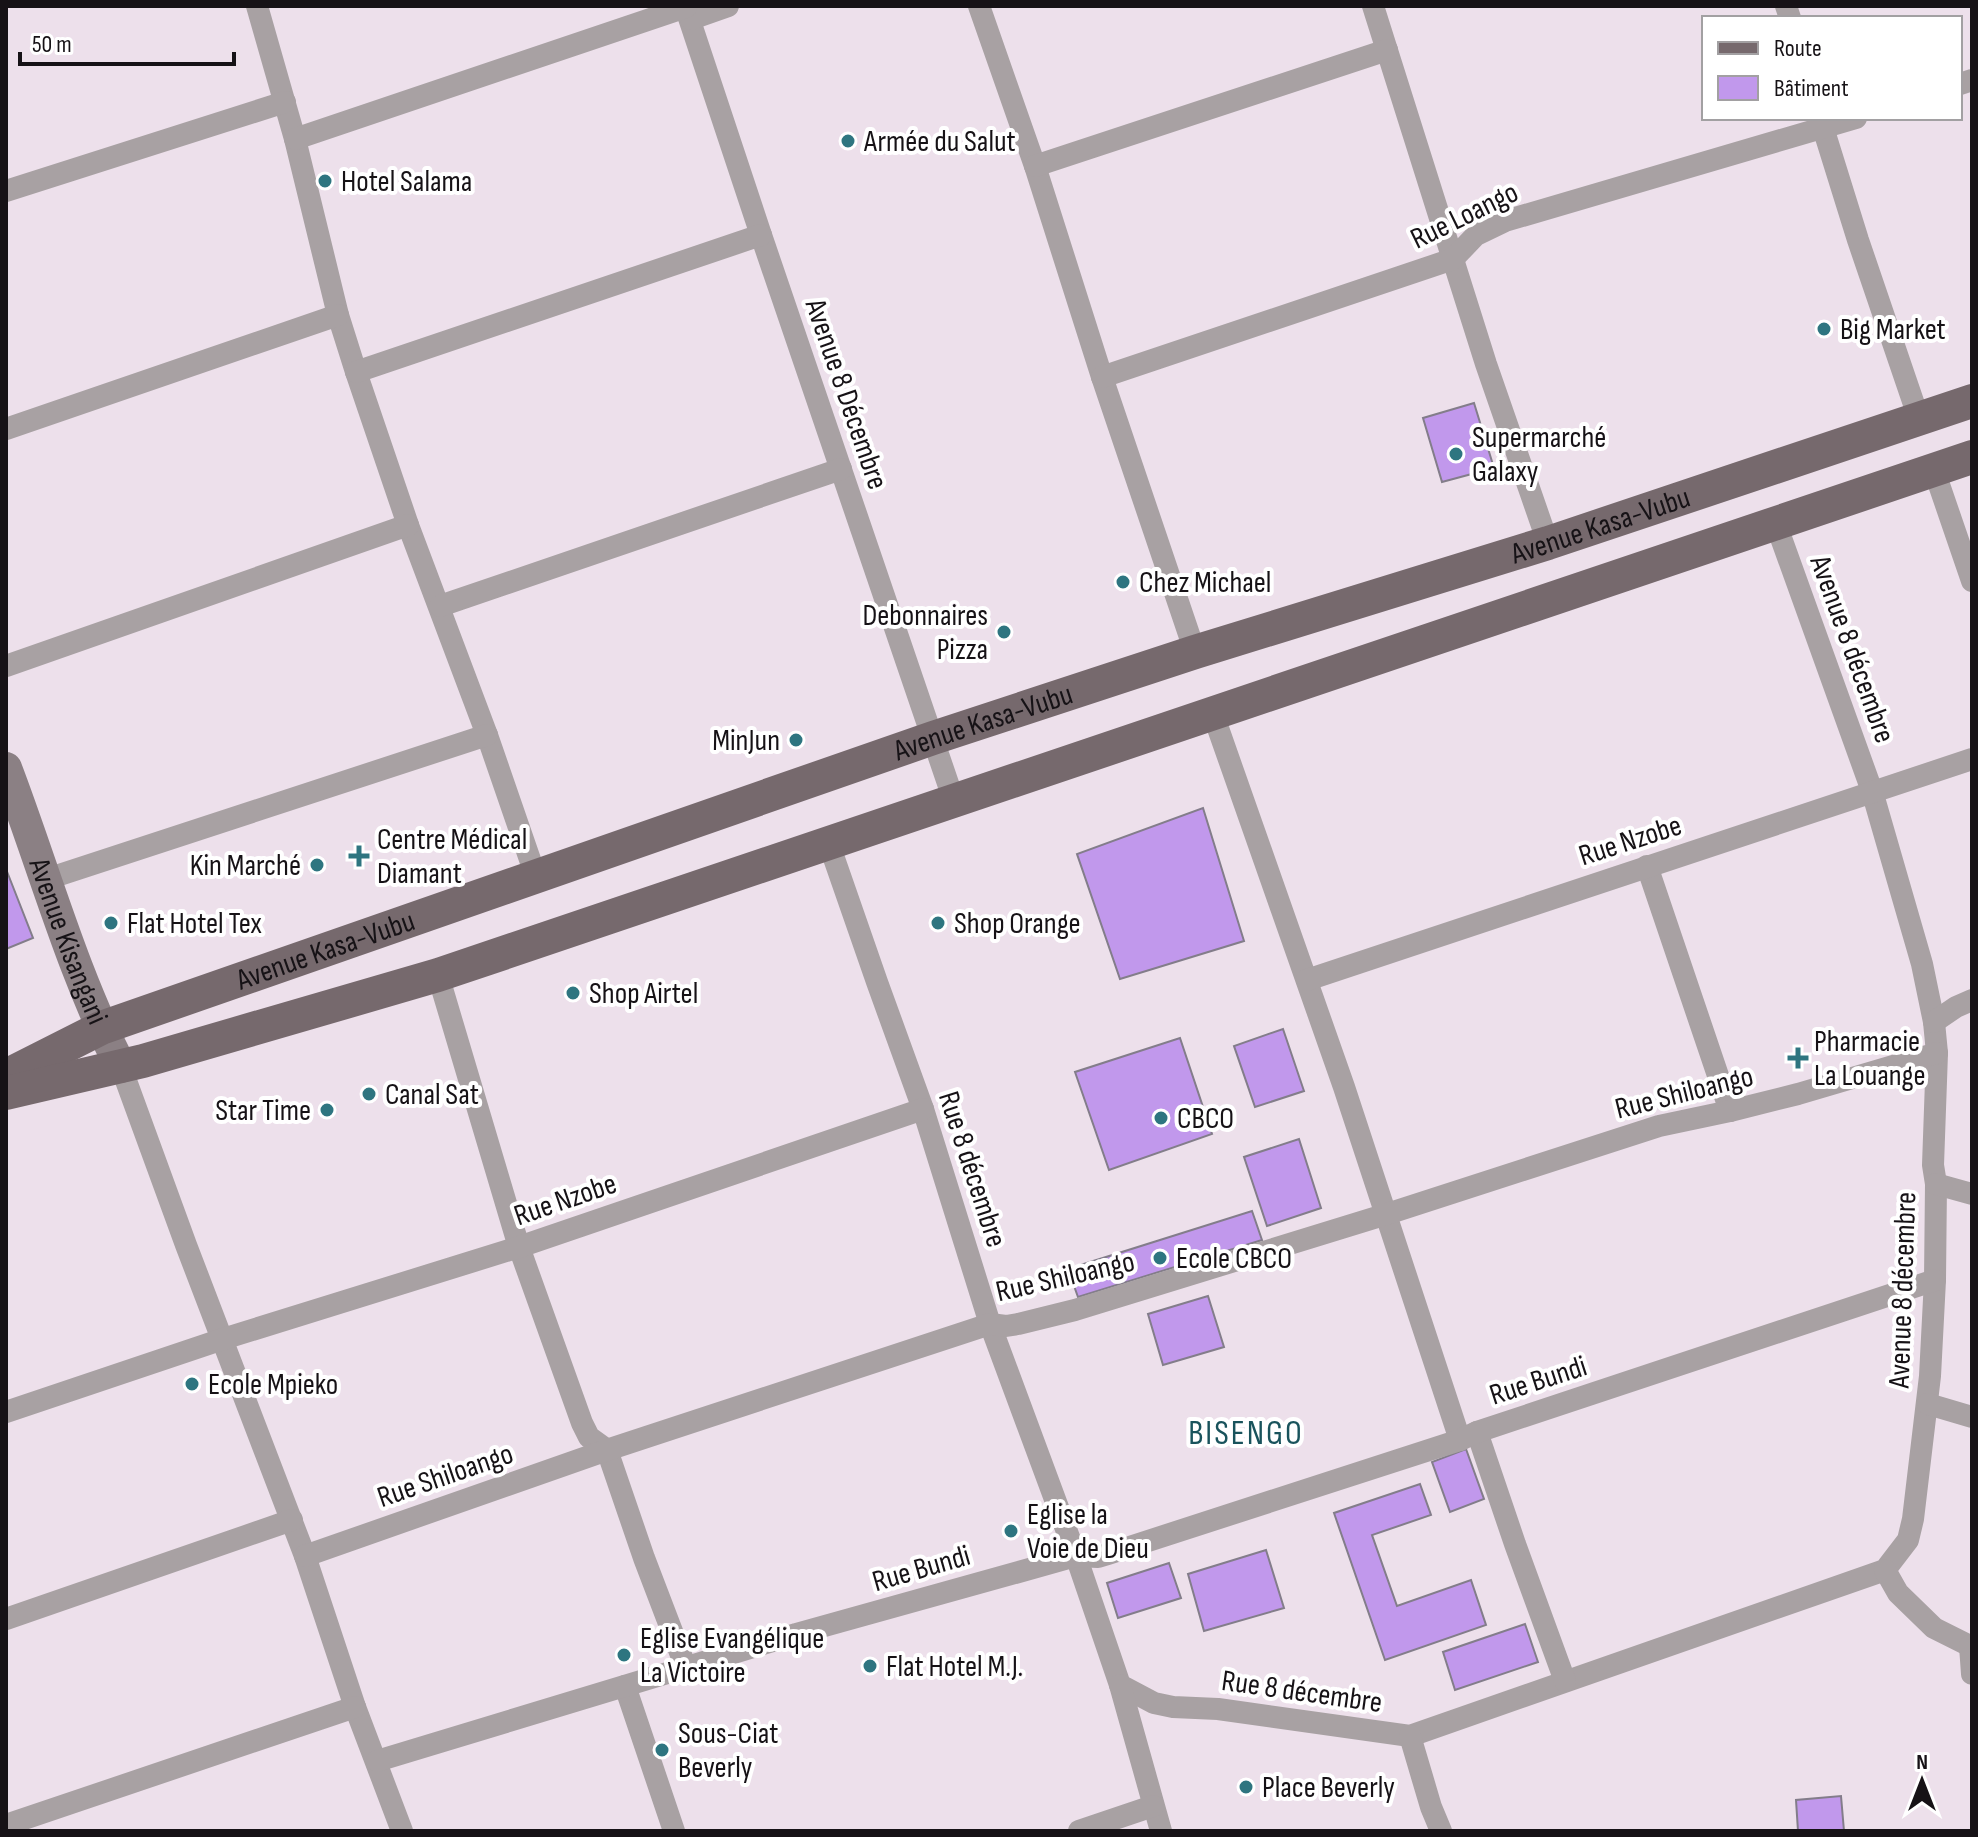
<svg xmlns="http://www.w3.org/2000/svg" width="1978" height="1837" font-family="'Sofia Sans Condensed',sans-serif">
<rect width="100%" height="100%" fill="#ede0eb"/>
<!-- building -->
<g fill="#c198ec" stroke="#837d8a" stroke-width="2">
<polygon points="1474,403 1494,468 1442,482 1423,418"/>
<polygon points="1203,808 1244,941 1120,979 1077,854"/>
<polygon points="6,869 33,938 6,949"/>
<polygon points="1283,1029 1304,1091 1255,1107 1234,1046"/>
<polygon points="1180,1038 1212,1134 1109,1170 1075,1072"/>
<polygon points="1299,1139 1321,1208 1267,1226 1244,1157"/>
<polygon points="1252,1211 1262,1240 1078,1297 1068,1269"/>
<polygon points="1208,1296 1224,1347 1163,1365 1148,1314"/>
<polygon points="1466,1449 1484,1499 1450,1512 1432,1462"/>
<polygon points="1420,1484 1431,1515 1372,1535 1397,1606 1471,1580 1486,1625 1385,1660 1334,1513"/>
<polygon points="1266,1550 1284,1608 1204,1631 1188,1574"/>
<polygon points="1169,1563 1181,1598 1118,1618 1107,1583"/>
<polygon points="1525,1624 1538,1662 1455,1690 1443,1652"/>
<polygon points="1841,1796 1844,1831 1798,1831 1796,1800"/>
</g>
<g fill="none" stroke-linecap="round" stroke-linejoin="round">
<!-- street -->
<g stroke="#a8a1a3" stroke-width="22">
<polyline points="257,6 295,139 338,315 356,372 408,525 487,735 536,877"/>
<polyline points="685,6 761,235 954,801"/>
<polyline points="979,6 1035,166 1102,377 1195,652"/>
<polyline points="1373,6 1486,364 1548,543"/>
<polyline points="1786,6 1790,18"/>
<polyline points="691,19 728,6"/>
<polyline points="1960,84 1972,80"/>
<polyline points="1820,118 1858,240 1919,419"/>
<polyline points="295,139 686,7"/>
<polyline points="1035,166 1387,50"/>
<polyline points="6,191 285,102"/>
<polyline points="356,372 761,235"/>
<polyline points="1102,377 1453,259 1476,235 1505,221 1856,118"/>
<polyline points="6,429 338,315"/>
<polyline points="1934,470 1972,581"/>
<polyline points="440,606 841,469"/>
<polyline points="6,666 408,525"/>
<polyline points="1213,714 1344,1087 1460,1440"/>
<polyline points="829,844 877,982 923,1109 990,1324 1076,1556 1120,1685 1154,1703 1173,1707 1218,1709 1410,1736 1885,1570 1908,1540 1913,1519 1930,1376 1935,1280 1936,1184 1933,1165 1937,1053 1934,1022 1922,964 1872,791 1776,524"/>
<polyline points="1647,866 1730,1111"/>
<polyline points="44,880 487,735"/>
<polyline points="438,975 519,1247 582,1423 589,1437 607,1450 644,1558 686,1668"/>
<polyline points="1307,980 1972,759"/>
<polyline points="1934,1022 1956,1007 1972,1000"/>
<polyline points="121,1067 186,1245 305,1556 355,1707 402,1831"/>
<polyline points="1936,1184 1972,1194"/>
<polyline points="1928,1404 1972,1417"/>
<polyline points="6,1412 223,1339 519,1247 923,1109"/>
<polyline points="1477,1432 1515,1544 1565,1681"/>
<polyline points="305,1556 607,1450 990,1324 1006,1326 1018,1324 1075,1310 1387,1214 1659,1126 1730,1111 1798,1094 1937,1053"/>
<polyline points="1885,1570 1898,1593 1934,1628 1972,1647"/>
<polyline points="6,1619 292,1520"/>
<polyline points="1970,1646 1972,1674"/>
<polyline points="1120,1685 1161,1831"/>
<polyline points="625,1686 674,1831"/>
<polyline points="1410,1736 1431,1807 1441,1831"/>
<polyline points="377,1761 796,1634 1076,1556 1098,1557 1108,1554 1460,1440 1477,1432 1935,1280"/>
<polyline points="6,1825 355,1707"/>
<polyline points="1079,1831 1153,1806"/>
</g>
<!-- secondary -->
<path stroke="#8b8084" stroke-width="32" id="s1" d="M6,768C44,868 72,972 121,1067"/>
<!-- primary -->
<g stroke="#76696d" stroke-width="34">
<path id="s2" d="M6,1076L101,1028L933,738L1195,652L1548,543L1972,401"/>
<polyline points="6,1093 143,1061 438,975 1972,457"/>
</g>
</g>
<!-- markers -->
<g fill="#2e7580" stroke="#fff" stroke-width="3">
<circle cx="848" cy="141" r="8"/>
<circle cx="325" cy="181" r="8"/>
<circle cx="1824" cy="329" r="8"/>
<circle cx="1456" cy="454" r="8"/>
<circle cx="1123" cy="582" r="8"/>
<circle cx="1004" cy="632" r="8"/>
<circle cx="796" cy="740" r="8"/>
<path d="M355 844h8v8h8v8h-8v8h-8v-8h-8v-8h8z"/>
<circle cx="317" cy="865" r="8"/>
<circle cx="111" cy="923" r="8"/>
<circle cx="938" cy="923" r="8"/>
<circle cx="573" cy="993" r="8"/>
<path d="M1794 1046h8v8h8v8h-8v8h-8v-8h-8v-8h8z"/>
<circle cx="369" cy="1094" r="8"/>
<circle cx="327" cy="1110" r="8"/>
<circle cx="1161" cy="1118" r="8"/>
<circle cx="1160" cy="1258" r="8"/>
<circle cx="192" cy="1384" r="8"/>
<circle cx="1011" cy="1531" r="8"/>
<circle cx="624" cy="1655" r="8"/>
<circle cx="870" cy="1666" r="8"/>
<circle cx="662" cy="1750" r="8"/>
<circle cx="1246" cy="1787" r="8"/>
</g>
<g text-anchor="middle" stroke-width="8" stroke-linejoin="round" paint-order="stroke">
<!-- poi labels -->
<g font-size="30" fill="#161216" stroke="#fff" text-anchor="start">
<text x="864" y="151">Armée du Salut</text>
<text x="341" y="191">Hotel Salama</text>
<text x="1840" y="339">Big Market</text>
<text x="1472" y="447">Supermarché<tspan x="1472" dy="34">Galaxy</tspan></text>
<text x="1139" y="592">Chez Michael</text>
<text x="988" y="625" text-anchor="end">Debonnaires<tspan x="988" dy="34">Pizza</tspan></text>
<text x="780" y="750" text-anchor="end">MinJun</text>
<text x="377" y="849">Centre Médical<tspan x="377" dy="34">Diamant</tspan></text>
<text x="301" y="875" text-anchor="end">Kin Marché</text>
<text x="127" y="933">Flat Hotel Tex</text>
<text x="954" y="933">Shop Orange</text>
<text x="589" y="1003">Shop Airtel</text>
<text x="1814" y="1051">Pharmacie<tspan x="1814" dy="34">La Louange</tspan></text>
<text x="385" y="1104">Canal Sat</text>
<text x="311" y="1120" text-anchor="end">Star Time</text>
<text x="1177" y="1128">CBCO</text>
<text x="1176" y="1268">Ecole CBCO</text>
<text x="208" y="1394">Ecole Mpieko</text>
<text x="1027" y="1524">Eglise la<tspan x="1027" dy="34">Voie de Dieu</tspan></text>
<text x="640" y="1648">Eglise Evangélique<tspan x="640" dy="34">La Victoire</tspan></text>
<text x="886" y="1676">Flat Hotel M.J.</text>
<text x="678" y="1743">Sous-Ciat<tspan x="678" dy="34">Beverly</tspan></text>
<text x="1262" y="1797">Place Beverly</text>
</g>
<!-- street labels -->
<g font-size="30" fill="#161216" stroke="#fff">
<text transform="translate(1464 215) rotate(-26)" y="10">Rue Loango</text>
<text transform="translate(847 394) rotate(71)" y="10">Avenue 8 Décembre</text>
<text dy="10" stroke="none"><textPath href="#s2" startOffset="1688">Avenue Kasa-Vubu</textPath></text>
<text transform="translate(1853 649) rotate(70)" y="10">Avenue 8 décembre</text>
<text dy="10" stroke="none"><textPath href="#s2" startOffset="1040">Avenue Kasa-Vubu</textPath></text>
<text transform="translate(1630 840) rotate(-18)" y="10">Rue Nzobe</text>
<text dy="10" stroke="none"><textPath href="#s1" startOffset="184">Avenue Kisangani</textPath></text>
<text dy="10" stroke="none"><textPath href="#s2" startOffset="344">Avenue Kasa-Vubu</textPath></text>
<text transform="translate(1684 1092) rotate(-14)" y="10">Rue Shiloango</text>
<text transform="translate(973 1169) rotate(72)" y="10">Rue 8 décembre</text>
<text transform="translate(565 1199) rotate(-19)" y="10">Rue Nzobe</text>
<text transform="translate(1065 1276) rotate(-13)" y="10">Rue Shiloango</text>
<text transform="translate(1902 1290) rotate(-88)" y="10">Avenue 8 décembre</text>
<text transform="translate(1538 1380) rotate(-18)" y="10">Rue Bundi</text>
<text transform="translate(445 1475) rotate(-19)" y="10">Rue Shiloango</text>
<text transform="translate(921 1568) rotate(-16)" y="10">Rue Bundi</text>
<text transform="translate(1302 1691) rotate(8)" y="10">Rue 8 décembre</text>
</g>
<!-- quarter labels -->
<g font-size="34" letter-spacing="2" fill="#19535c" stroke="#fff">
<text x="1246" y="1444">BISENGO</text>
</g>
</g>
<!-- border -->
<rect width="1978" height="1837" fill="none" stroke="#161216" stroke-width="16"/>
<!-- legend -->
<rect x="1702" y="16" width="260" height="104" fill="#ffffff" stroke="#a2a0a2" stroke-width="2"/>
<rect x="1718" y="42" width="40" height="12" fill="#76696d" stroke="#a2a0a2" stroke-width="2"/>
<text x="1774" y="56" font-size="24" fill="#161216">Route</text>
<rect x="1718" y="76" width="40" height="24" fill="#c198ec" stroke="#a2a0a2" stroke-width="2"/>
<text x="1774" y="96" font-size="24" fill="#161216">Bâtiment</text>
<!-- north arrow -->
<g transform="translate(1922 1781)" stroke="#ffffff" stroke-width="6" paint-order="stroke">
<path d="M0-6L14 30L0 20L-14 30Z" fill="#161216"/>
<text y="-12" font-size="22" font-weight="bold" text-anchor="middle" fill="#161216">N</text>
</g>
<!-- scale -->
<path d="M20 52v12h214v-12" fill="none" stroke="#161216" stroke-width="4"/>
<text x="32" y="52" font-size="24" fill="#161216" stroke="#ffffff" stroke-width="6" paint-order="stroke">50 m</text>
</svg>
